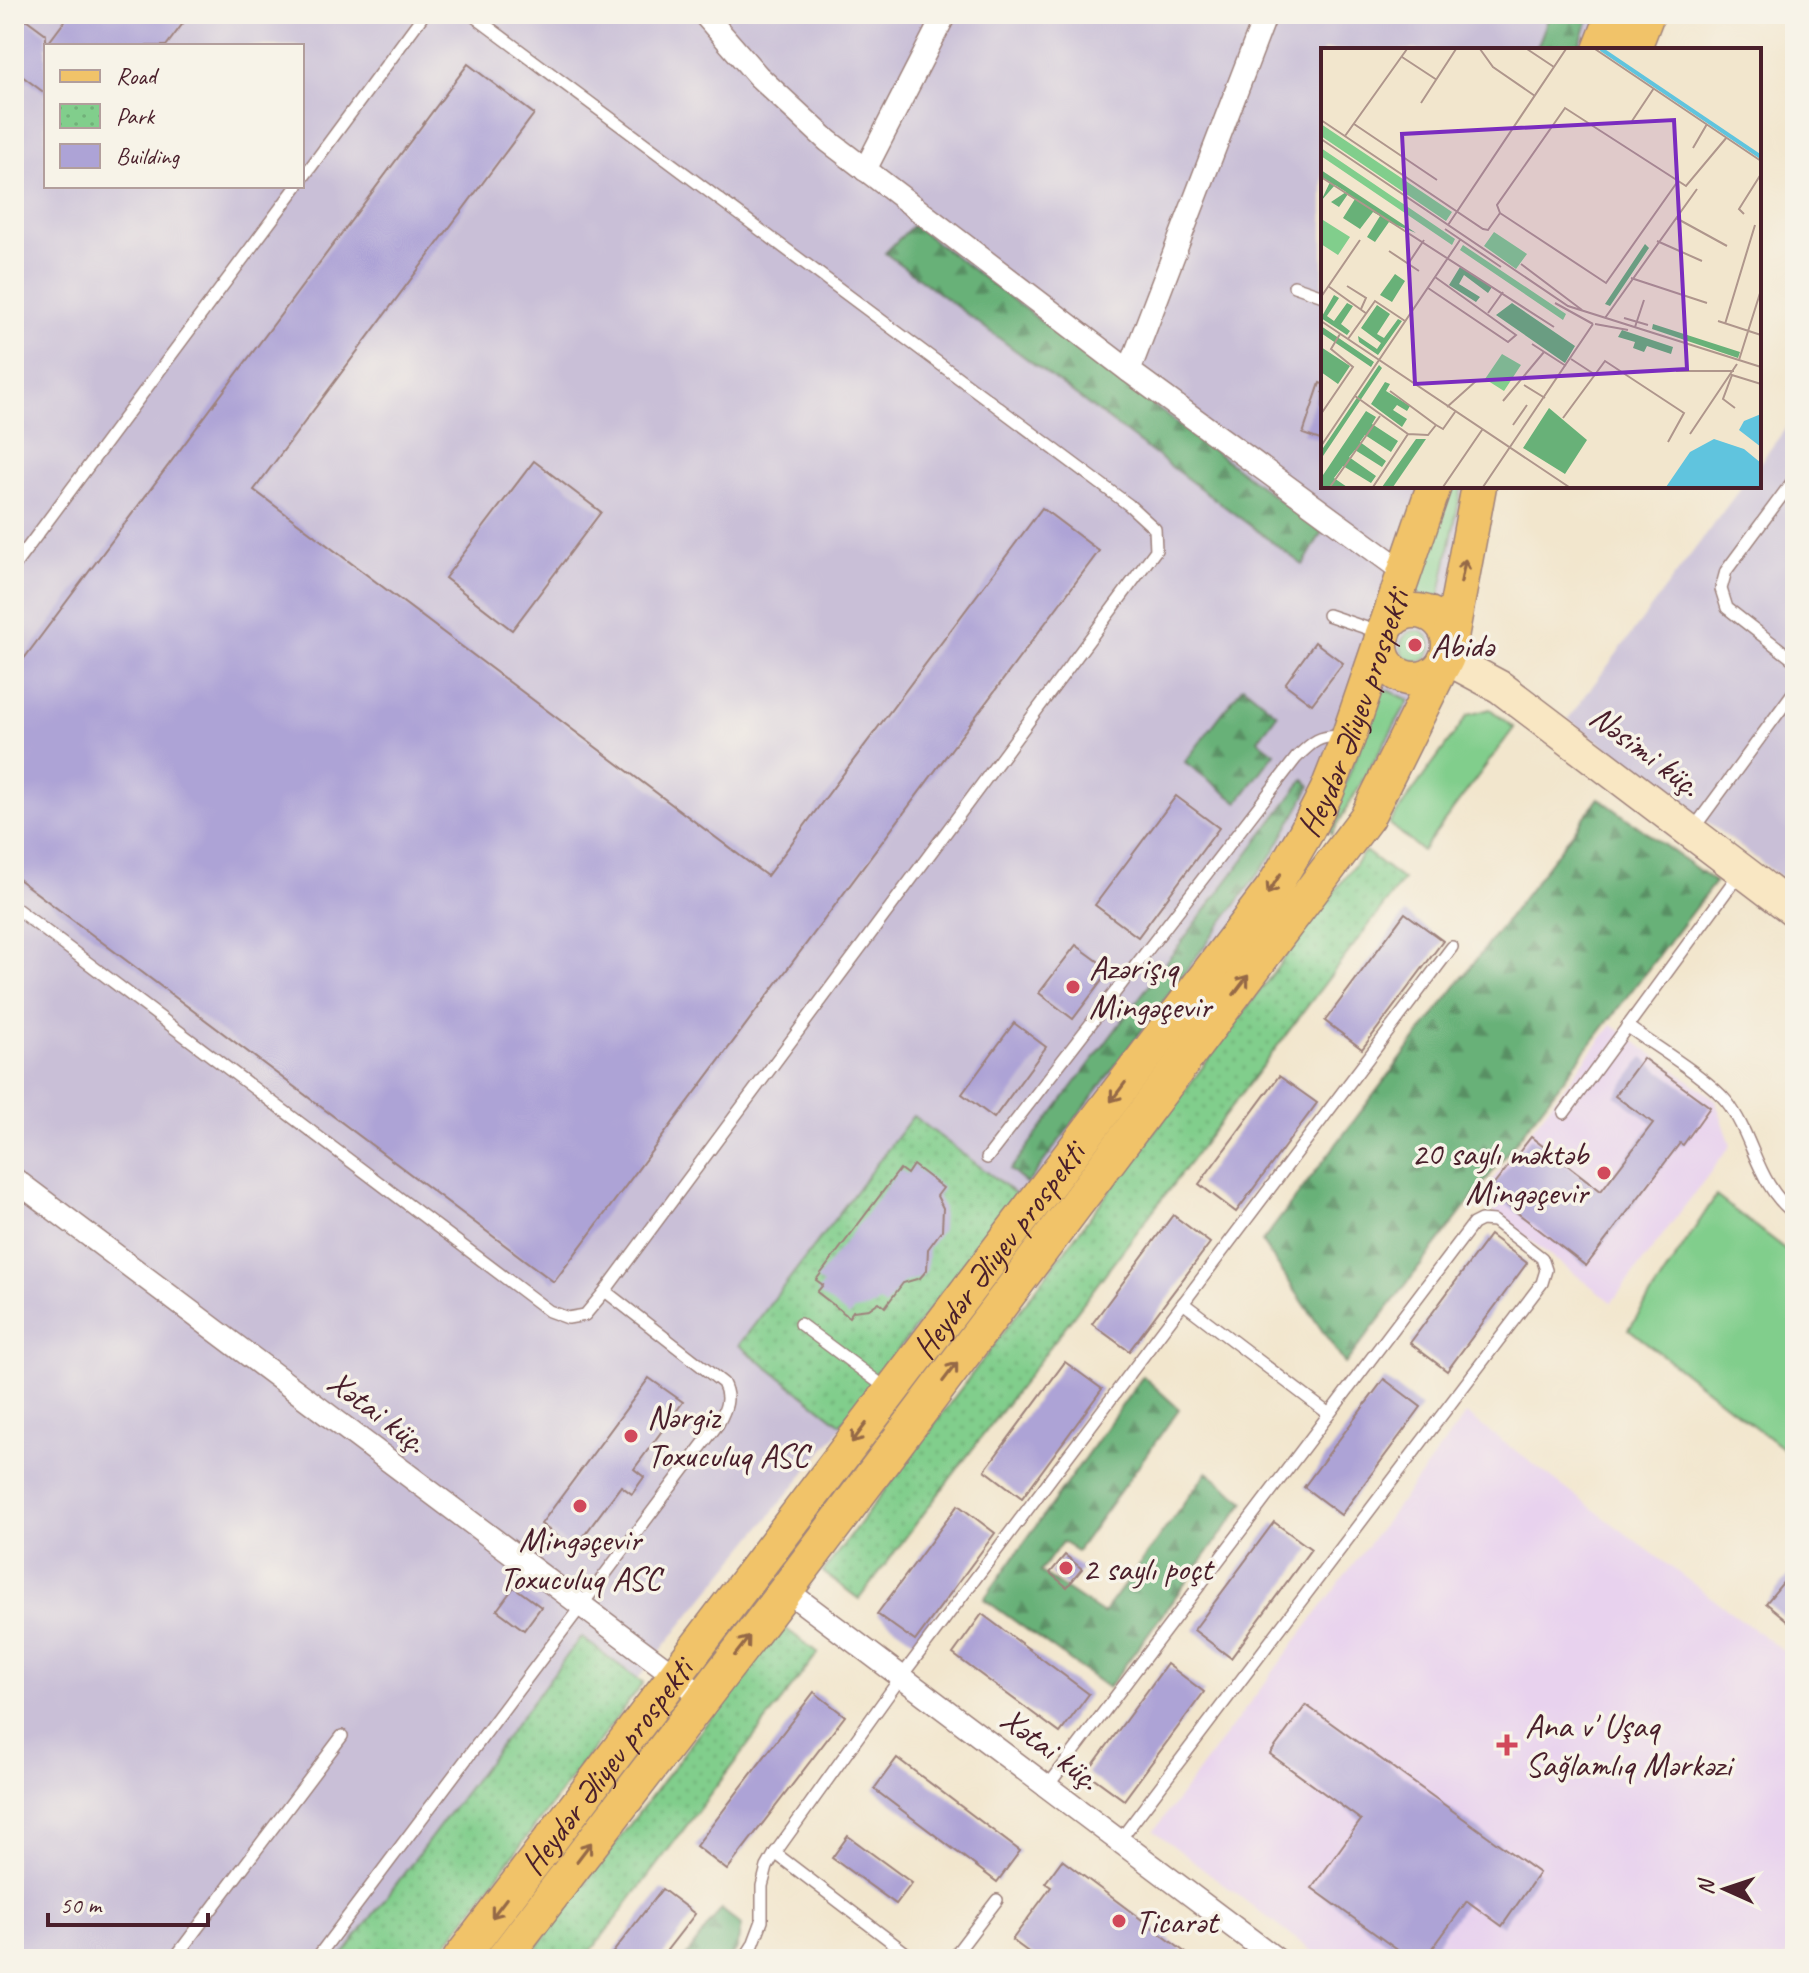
<svg xmlns="http://www.w3.org/2000/svg" width="1809" height="1973" font-family="Caveat,sans-serif">
<defs>
<pattern id="forest-firs" width="22" height="20" patternUnits="userSpaceOnUse" patternTransform="scale(2)"><rect width="22" height="20" fill="#68b178"/><path d="M5 1l3.5 6h-7zM16 11l3.5 6h-7z" fill="#588f63"/></pattern>
<pattern id="park-dots" width="8" height="8" patternUnits="userSpaceOnUse" patternTransform="scale(2)"><rect width="8" height="8" fill="#81ce8c"/><path d="M2 2h.1M6 6h.1" fill="none" stroke="#71b079" stroke-width="1.8" stroke-linecap="round"/></pattern>
</defs>
<rect width="100%" height="100%" fill="#f7f3e8"/>
<filter id="ink" filterUnits="userSpaceOnUse"><feTurbulence type="fractalNoise" baseFrequency=".0125" numOctaves="2"/><feDisplacementMap in="SourceGraphic" scale="16" xChannelSelector="R" yChannelSelector="G"/><feConvolveMatrix kernelMatrix="1 2 1 2 8 2 1 2 1" color-interpolation-filters="sRGB"/></filter>
<filter id="wash" filterUnits="userSpaceOnUse"><feTurbulence type="fractalNoise" baseFrequency=".006" numOctaves="4" result="noise"/><feDisplacementMap in="SourceGraphic" scale="32" xChannelSelector="R" yChannelSelector="G"/><feGaussianBlur stdDeviation="1.8" result="paint"/><feColorMatrix in="noise" values="0 0 0 0 0 0 0 0 0 0 0 0 0 0 0 0 0 1.4 0 .05"/><feComposite in="paint" operator="in"/></filter>
<g filter="url(#wash)">
<rect width="100%" height="100%" fill="#f2e6cd"/>
<!-- built -->
<g fill="#e8d2ee">
<polygon points="1612,1025 1715,1099 1731,1145 1612,1302 1477,1200"/>
<polygon points="1466,1414 1795,1660 1795,1943 1783,1959 1322,1959 1154,1831"/>
</g>
<!-- industrial -->
<g fill="#c9bfd7" fill-rule="evenodd">
<path d="M14,14H1637L1626,50H1323V486H1490L1418,716L411,1959H14ZM46,46H302V186H46Z"/>
<polygon points="1795,416 1795,887 1568,719 1742,486 1759,486 1759,464"/>
</g>
<!-- green -->
<g fill="#81ce8c" stroke="#66765c" stroke-width="2">
<polygon points="1452,486 1462,486 1439,599 1416,594"/>
<circle cx="1416" cy="646" r="15"/>
<polygon points="1383,688 1409,700 1332,834 1328,828"/>
<polygon points="1490,709 1514,728 1422,851 1389,824 1468,715"/>
<polygon points="1716,1196 1795,1257 1795,1458 1629,1329"/>
</g>
<!-- forest -->
<g fill="url(#forest-firs)" stroke="#596852" stroke-width="2">
<polygon points="1550,14 1591,14 1577,50 1536,50"/>
<polygon points="913,225 1322,532 1303,565 885,253"/>
<polygon points="1243,686 1277,714 1258,740 1275,753 1238,802 1185,762"/>
<polygon points="1304,779 1311,786 1271,857 1027,1184 1010,1170"/>
<polygon points="1599,798 1715,882 1345,1364 1262,1242"/>
<polygon points="1143,1376 1179,1409 1077,1551 1062,1542 1040,1572 1103,1614 1207,1472 1245,1502 1108,1688 984,1599"/>
<polygon points="721,1909 741,1925 737,1949 729,1959 684,1959"/>
</g>
<!-- park -->
<g fill="url(#park-dots)" stroke="#66765c" stroke-width="2">
<polygon points="1365,851 1403,880 859,1599 823,1572"/>
<polygon points="913,1116 1017,1195 841,1424 739,1345"/>
<polygon points="781,1625 818,1653 585,1959 528,1959"/>
<polygon points="581,1637 643,1683 435,1959 340,1959"/>
</g>
<g id="blocks">
<!-- building -->
<g fill="#ada3d6">
<polygon points="14,14 19,14 46,34 46,46 70,14 190,14 166,46 46,46 46,94 14,70"/>
<polygon points="468,64 534,114 254,490 767,876 1042,508 1099,551 554,1282 14,876 14,672"/>
<polygon points="1320,383 1323,384 1323,441 1303,434"/>
<polygon points="534,461 601,512 512,630 445,578"/>
<polygon points="1315,642 1343,663 1312,704 1285,684"/>
<polygon points="1176,796 1219,828 1138,937 1095,905"/>
<polygon points="1405,913 1443,941 1362,1049 1325,1021"/>
<polygon points="1076,945 1110,970 1073,1019 1039,993"/>
<polygon points="1014,1023 1046,1047 994,1118 962,1094"/>
<polygon points="1643,1058 1710,1107 1683,1145 1680,1143 1586,1266 1489,1191 1531,1137 1601,1191 1653,1123 1615,1096"/>
<polygon points="1279,1076 1317,1103 1236,1212 1199,1184"/>
<polygon points="913,1165 943,1188 937,1196 943,1208 942,1230 928,1249 927,1270 920,1278 903,1283 885,1307 879,1302 869,1309 853,1311 849,1317 817,1292 823,1285 816,1280 900,1169 907,1174"/>
<polygon points="1173,1215 1210,1243 1129,1351 1092,1324"/>
<polygon points="1490,1235 1527,1263 1447,1371 1410,1343"/>
<polygon points="1065,1362 1102,1389 1022,1498 985,1470"/>
<polygon points="649,1378 683,1402 634,1469 644,1477 632,1494 621,1486 574,1549 541,1524"/>
<polygon points="1384,1379 1421,1407 1341,1515 1304,1487"/>
<polygon points="958,1505 995,1533 915,1641 877,1614"/>
<polygon points="1274,1522 1311,1549 1231,1658 1194,1630"/>
<polygon points="1065,1555 1082,1569 1067,1587 1050,1573"/>
<polygon points="1795,1568 1795,1627 1766,1603"/>
<polygon points="514,1587 541,1607 524,1630 497,1610"/>
<polygon points="982,1614 1089,1694 1060,1733 953,1654"/>
<polygon points="1167,1664 1204,1692 1124,1800 1087,1773"/>
<polygon points="814,1692 845,1716 727,1870 696,1846"/>
<polygon points="1306,1705 1539,1873 1502,1926 1467,1901 1425,1959 1410,1959 1312,1888 1361,1820 1270,1754"/>
<polygon points="897,1758 1020,1851 997,1882 874,1789"/>
<polygon points="848,1836 912,1883 896,1904 832,1858"/>
<polygon points="1062,1860 1194,1959 1038,1959 1012,1940 1051,1887 1045,1883"/>
<polygon points="662,1889 695,1914 660,1959 608,1959"/>
</g>
</g>
</g>
<g filter="url(#ink)">
<use href="#blocks" fill-opacity="0" stroke="#9e827c" stroke-width="2"/>
<g fill="none" stroke-linecap="round" stroke-linejoin="round">
<!-- lane casing -->
<g stroke="#9e827c" stroke-width="14">
<g id="lane">
<polyline points="1795,40 1795,54"/>
<polyline points="302,179 424,14"/>
<polyline points="1294,286 1323,296"/>
<polyline points="1795,478 1726,571 1721,589 1727,608 1795,661"/>
<polyline points="14,566 297,186"/>
<polyline points="1328,615 1378,632"/>
<polyline points="1694,828 1795,690"/>
<polyline points="14,907 549,1311 568,1318 585,1315 605,1291"/>
<path d="M1627,1026C1654,1046 1708,1078 1727,1102C1754,1137 1757,1186 1795,1214"/>
<polyline points="1564,1113 1739,874"/>
<path d="M987,1158L1296,758C1312,742 1320,734 1344,737"/>
<polyline points="1183,1303 1329,1414"/>
<polyline points="800,1324 886,1388"/>
<polyline points="1047,1787 1473,1224 1481,1220 1494,1221 1542,1258 1546,1270 1542,1283 1119,1841"/>
<polyline points="775,1853 914,1959"/>
<polyline points="174,1959 342,1736"/>
<path d="M316,1959L718,1424C726,1409 731,1398 723,1383L605,1291L1156,550L1155,529L1129,505L471,14"/>
<polyline points="744,1959 753,1945 762,1921 762,1886 767,1867 775,1853 901,1677 1452,947"/>
<polyline points="952,1959 997,1900"/>
</g>
</g>
<!-- street casing -->
<g stroke="#9e827c" stroke-width="25">
<g id="street">
<polyline points="704,14 758,76 828,141 1129,371 1404,572"/>
<polyline points="865,170 945,14"/>
<polyline points="1129,371 1266,14"/>
<polyline points="14,1179 702,1696"/>
<polyline points="786,1590 1276,1959"/>
</g>
</g>
<!-- secondary casing -->
<g stroke="#9e827c" stroke-width="35">
<polyline id="secondary" points="1446,658 1500,687 1795,911"/>
</g>
<!-- primary casing -->
<g stroke="#9e827c" stroke-width="37">
<g id="primary">
<polyline points="1600,50 1614,14"/>
<polyline points="1633,50 1647,14"/>
<circle cx="1415" cy="645" r="34"/>
<polyline points="1449,648 1479,486"/>
<path id="s1" d="M460,1959L1273,888L1305,834L1327,791L1348,738L1434,486"/>
<polyline points="503,1959 786,1590 1367,817 1446,658"/>
</g>
</g>
<!-- lane -->
<use href="#lane" stroke="#fff" stroke-width="11"/>
<!-- street -->
<use href="#street" stroke="#fff" stroke-width="22"/>
<!-- secondary -->
<use href="#secondary" stroke="#f9e7c3" stroke-width="32"/>
<!-- primary -->
<use href="#primary" stroke="#f1c369" stroke-width="34"/>
</g>
<!-- one-way arrows -->
<defs><path id="oneway-shaft" d="M-6 0H5M1.5-3L5.5 0L1.5 3" fill="none" stroke-width="1.6" stroke-linecap="round" stroke-linejoin="round" transform="scale(2)"/></defs>
<g stroke="#956947">
<use href="#oneway-shaft" transform="translate(1463 571) rotate(-79)"/>
<use href="#oneway-shaft" transform="translate(1274 884) rotate(123)"/>
<use href="#oneway-shaft" transform="translate(1241 985) rotate(-53)"/>
<use href="#oneway-shaft" transform="translate(1118 1092) rotate(127)"/>
<use href="#oneway-shaft" transform="translate(950 1372) rotate(-53)"/>
<use href="#oneway-shaft" transform="translate(859 1433) rotate(127)"/>
<use href="#oneway-shaft" transform="translate(742 1646) rotate(-52)"/>
<use href="#oneway-shaft" transform="translate(584 1852) rotate(-53)"/>
<use href="#oneway-shaft" transform="translate(499 1908) rotate(127)"/>
</g>
</g>
<!-- markers -->
<g fill="#d1495b" stroke="#f7f3e8" stroke-width="3">
<circle cx="1415" cy="645" r="8"/>
<circle cx="1073" cy="987" r="8"/>
<circle cx="1604" cy="1173" r="8"/>
<circle cx="631" cy="1436" r="8"/>
<circle cx="580" cy="1506" r="8"/>
<circle cx="1066" cy="1568" r="8"/>
<path d="M1503 1733h8v8h8v8h-8v8h-8v-8h-8v-8h8z"/>
<circle cx="1119" cy="1921" r="8"/>
</g>
<g text-anchor="middle" stroke-width="7" stroke-linejoin="round" paint-order="stroke">
<!-- poi labels -->
<g font-size="34" fill="#4a1f2b" stroke="#f7f3e8" text-anchor="start">
<text x="1431" y="657">Abidə</text>
<text x="1089" y="979">Azərişıq<tspan x="1089" dy="39">Mingəçevir</tspan></text>
<text x="1588" y="1165" text-anchor="end">20 saylı məktəb<tspan x="1588" dy="39">Mingəçevir</tspan></text>
<text x="647" y="1428">Nərgiz<tspan x="647" dy="39">Toxuculuq ASC</tspan></text>
<text x="580" y="1551" text-anchor="middle">Mingəçevir<tspan x="580" dy="39">Toxuculuq ASC</tspan></text>
<text x="1082" y="1580">2 saylı poçt</text>
<text x="1525" y="1737">Ana v' Uşaq<tspan x="1525" dy="39">Sağlamlıq Mərkəzi</tspan></text>
<text x="1135" y="1933">Ticarət</text>
</g>
<!-- street labels -->
<g font-size="34" fill="#4a1f2b" stroke="#f7f3e8">
<text dy="12" stroke="none"><textPath href="#s1" startOffset="1538">Heydər Əliyev prospekti</textPath></text>
<text transform="translate(1646 750) rotate(37)" y="12">Nəsimi küç.</text>
<text dy="12" stroke="none"><textPath href="#s1" startOffset="890">Heydər Əliyev prospekti</textPath></text>
<text transform="translate(378 1411) rotate(37)" y="12">Xətai küç.</text>
<text transform="translate(1051 1748) rotate(37)" y="12">Xətai küç.</text>
<text dy="12" stroke="none"><textPath href="#s1" startOffset="242">Heydər Əliyev prospekti</textPath></text>
</g>
</g>
<!-- overview -->
<g transform="translate(1321 48)">
<rect width="440" height="440" fill="#f2e6cd"/>
<path d="M2,172L29,189L17,207L0,196ZM181,306L200,317L183,343L164,331Z" fill="#81ce8c"/>
<path d="M0,122L95,185L68,174L54,194L46,189L59,168L52,164L39,181L22,170L34,151L27,146L18,159L10,154L25,144L14,137L0,153L9,134L0,130ZM324,196L328,200L289,258L284,256ZM139,219L171,239L167,245L143,227L138,236L159,249L155,254L128,237ZM74,226L84,233L71,254L59,247ZM13,247L18,250L6,268L13,273L26,255L32,258L20,276L29,283L26,287L0,270ZM191,255L254,298L244,315L175,267ZM56,257L69,266L56,286L63,290L77,271L81,273L57,307L38,294L37,288L56,301L60,295L40,280ZM332,276L419,304L417,310L331,281ZM0,278L53,314L50,319L0,285ZM301,282L352,299L350,306L326,298L323,304L312,300L314,294L297,289ZM0,299L29,318L17,336L0,324ZM58,317L61,320L0,411V403ZM64,334L69,336L65,343L89,358L86,363L76,357L72,362L86,371L81,379L50,356ZM228,360L266,392L244,426L202,400ZM45,363L55,369L51,376L77,393L70,404L44,387L39,394L65,413L61,419L34,402L28,409L55,428L50,435L22,418L13,430L26,439H0V430ZM95,391H105L72,439H61Z" fill="#68b178"/>
<path d="M0,76L131,164L125,173L0,88ZM0,100L134,191L131,197L0,108ZM173,184L206,206L195,221L163,198ZM142,197L245,266L242,272L139,202Z" fill="#81ce8c"/>
<path d="M440,366V399L418,382L423,373ZM393,391L423,401L440,415V439H345L369,404Z" fill="#60c4de"/>
<path fill="none" stroke="#60c4de" stroke-width="4" d="M280,1L440,109"/>
<path fill="none" stroke="#af968c" stroke-width="2" d="M159,1L172,19L214,48M206,1L233,19M274,1L440,113M81,9L116,32M100,55L135,1M0,72L162,181L167,182L179,165L285,235L357,133M311,73L333,40M33,76L116,132M24,88L86,1M0,91L247,258L440,319M372,100L386,76M0,129L233,279M179,165L176,157L244,60L365,138L406,89M423,166L418,161L440,126M355,170L406,198M127,177L245,1M124,181L180,219M336,193L381,213M68,203L98,223M87,216L103,192M200,216L261,262M310,230L386,255M7,238L46,266M26,238L45,250L40,261M107,240L187,294L195,287L114,229M0,249L39,192M234,255L272,276M167,265L182,244M284,270L376,141M303,270L327,277M0,273L248,439M397,273L440,287M274,276L307,282M404,276L434,177M314,279L323,252M27,291L54,253L84,273M211,296L245,318M250,311L273,326M418,312L440,242M355,323H413M203,337L224,350M69,343L115,377M34,348L87,386L107,387L115,377L122,381L134,364M182,353L223,304M126,359L155,333M414,360L402,351L411,327L440,336M0,366L32,319L10,301L19,286M242,370L284,313L363,365L347,394M192,377L206,357M369,386L416,316M0,398L139,192M9,439L59,368M52,439L87,386M122,439L161,382M162,439L272,276"/>
<path fill="#7b2cbf" fill-opacity="0.15" stroke="#7b2cbf" stroke-width="4" d="M353,72L366,321L94,336L81,86Z"/>
<rect width="440" height="440" fill="none" stroke="#4a1f2b" stroke-width="4"/>
</g>
<!-- margin -->
<rect width="1809" height="1973" fill="none" stroke="#f7f3e8" stroke-width="48"/>
<!-- legend -->
<rect x="44" y="44" width="260" height="144" fill="#f7f3e8" stroke="#b29e9c" stroke-width="2"/>
<rect x="60" y="70" width="40" height="12" fill="#f1c369" stroke="#b29e9c" stroke-width="2"/>
<text x="116" y="84" font-size="24" fill="#4a1f2b">Road</text>
<rect x="60" y="104" width="40" height="24" fill="url(#park-dots)" stroke="#b29e9c" stroke-width="2"/>
<text x="116" y="124" font-size="24" fill="#4a1f2b">Park</text>
<rect x="60" y="144" width="40" height="24" fill="#ada3d6" stroke="#b29e9c" stroke-width="2"/>
<text x="116" y="164" font-size="24" fill="#4a1f2b">Building</text>
<!-- north arrow -->
<g transform="translate(1725 1889) rotate(273)" stroke="#f7f3e8" stroke-width="6" paint-order="stroke">
<path d="M0-6L14 30L0 20L-14 30Z" fill="#4a1f2b"/>
<text y="-12" font-size="22" font-weight="bold" text-anchor="middle" fill="#4a1f2b">N</text>
</g>
<!-- scale -->
<path d="M48 1913v12h160v-12" fill="none" stroke="#4a1f2b" stroke-width="4"/>
<text x="60" y="1913" font-size="24" fill="#4a1f2b" stroke="#f7f3e8" stroke-width="6" paint-order="stroke">50 m</text>
</svg>
